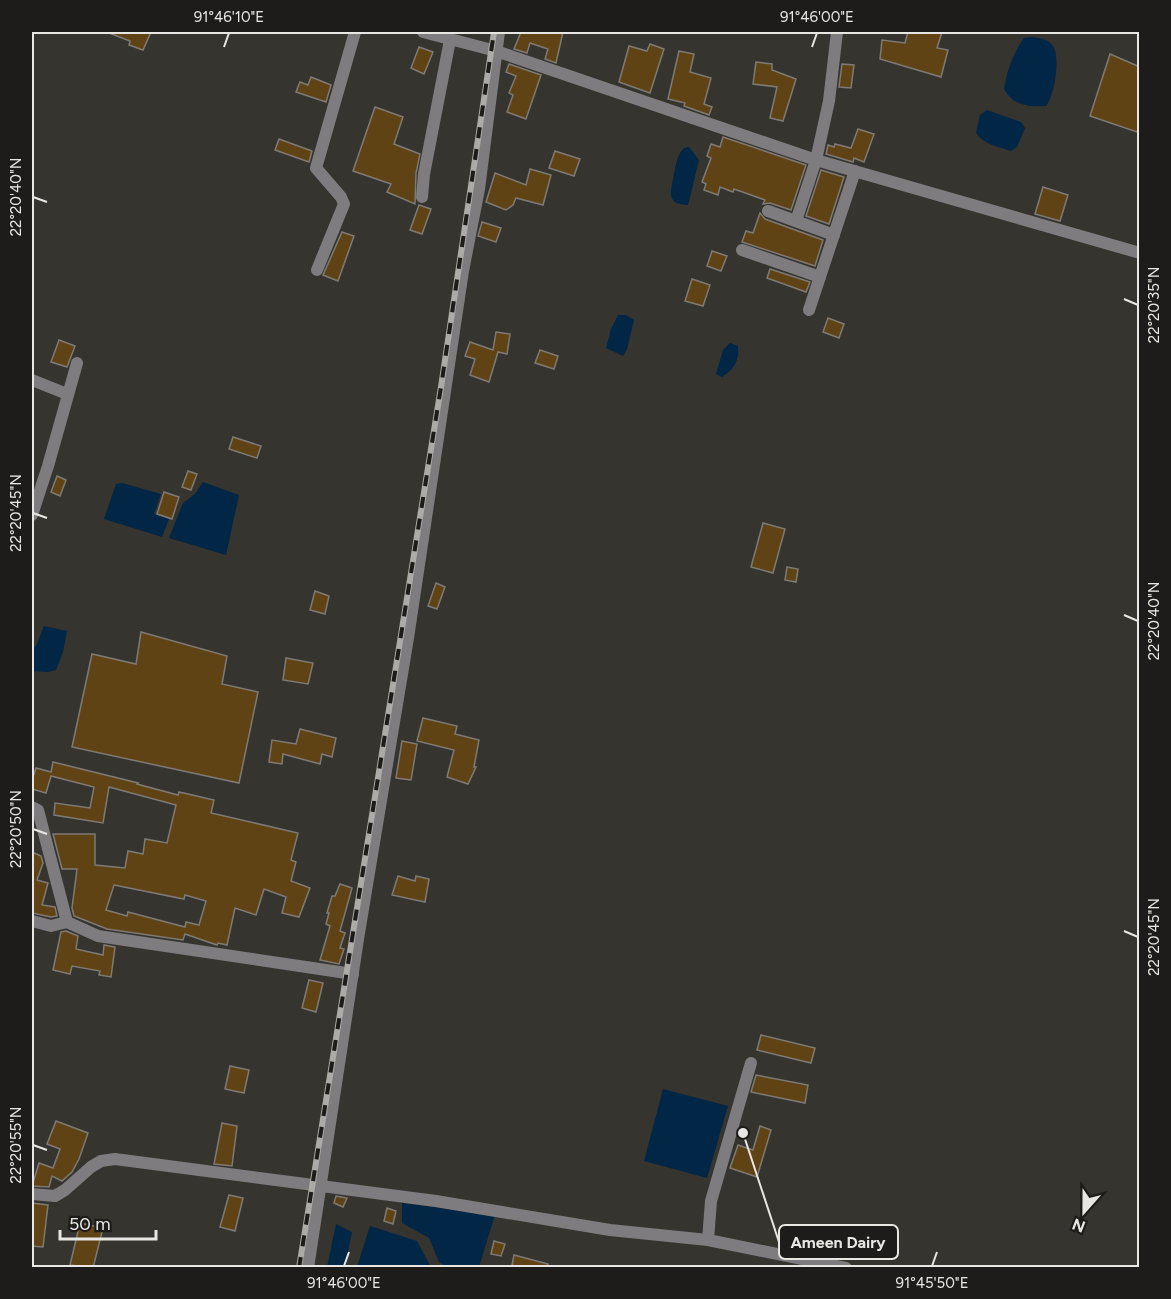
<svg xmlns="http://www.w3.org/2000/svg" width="1171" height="1299" font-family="Figtree,sans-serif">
<rect width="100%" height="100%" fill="#36342f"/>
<!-- water -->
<g fill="#012646">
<path d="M1031,37C1039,38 1049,39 1053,46C1061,58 1054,96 1046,106C1028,107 1014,106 1004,89C1007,71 1013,53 1024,38Z"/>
<path d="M987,110L1021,122L1025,128L1017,147L1011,151C999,147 983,144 976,133L980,115Z"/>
<path d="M689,147L699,160L688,205C665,205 671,190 674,174C676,164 677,155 684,148Z"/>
<polygon points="618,315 626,315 634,320 627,349 623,356 606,348 611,329"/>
<path d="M730,343L738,346C740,361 733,370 722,377L716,374L723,350Z"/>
<polygon points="203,482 239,495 226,555 169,538 183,503 195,494"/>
<polygon points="122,483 161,494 154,514 169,519 162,537 104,519 116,484"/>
<polygon points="44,626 67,631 63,652 56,670 47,672 32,671 32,647 36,646"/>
<polygon points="663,1089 728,1106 707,1178 644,1161"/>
<polygon points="402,1203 495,1215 479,1267 448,1267 439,1262 429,1238 402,1223"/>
<polygon points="336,1224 352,1232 345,1267 327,1267"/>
<polygon points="370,1226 417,1241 431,1267 357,1267"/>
</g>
<!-- building -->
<g fill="#604315" stroke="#7e7a75" stroke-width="1.5" fill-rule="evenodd">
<polygon points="109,32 151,32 143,50 129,45 130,41 109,33"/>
<polygon points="521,32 563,32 556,63 545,59 548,49 530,43 527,53 514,49"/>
<polygon points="908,32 942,32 937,48 948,50 941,77 880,59 882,40 905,43"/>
<polygon points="650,44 664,49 650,93 619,82 629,46 647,51"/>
<polygon points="419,47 433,52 424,74 411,68"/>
<polygon points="679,51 694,54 690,72 711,78 704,104 712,107 709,115 684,106 685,103 668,99"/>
<polygon points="1110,54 1140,67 1140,133 1090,116"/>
<polygon points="756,62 772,64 772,70 796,79 783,121 770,118 777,87 753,84"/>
<polygon points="509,64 541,75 526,119 507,112 513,95 509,93 516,76 506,72"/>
<polygon points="842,64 854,65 851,88 839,87"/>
<polygon points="311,77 331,85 326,102 296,92 300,82 308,85"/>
<polygon points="375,107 403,117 394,144 420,154 416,173 415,204 387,192 391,184 353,171"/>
<polygon points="858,129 874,134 864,162 854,158 853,162 826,154 828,145 834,147 835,144 851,148"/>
<polygon points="723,137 806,165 791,210 770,203 763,204 765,200 734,189 733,192 720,187 718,195 704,190 706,184 702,182 711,158 707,156 711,144 720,147"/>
<polygon points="279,139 312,151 309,162 275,150"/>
<polygon points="555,151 580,159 574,176 549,168"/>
<polygon points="530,169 551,175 543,205 516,198 513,205 506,210 486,202 495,173 526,185"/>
<polygon points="821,170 844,177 829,224 806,216"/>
<polygon points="1043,187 1068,195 1060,221 1035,214"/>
<polygon points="419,205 431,209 422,234 410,230"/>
<polygon points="760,213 765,219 823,240 815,266 742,242 746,231 753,233"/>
<polygon points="482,222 501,228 496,242 478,236"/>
<polygon points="342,232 354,236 338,281 323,275"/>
<polygon points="712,251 727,256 721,271 707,266"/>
<polygon points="770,269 810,282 806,292 767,278"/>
<polygon points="692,279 710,285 703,306 685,301"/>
<polygon points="828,318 844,324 839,338 823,332"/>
<polygon points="496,332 510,334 507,354 498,352 489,382 470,375 475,359 465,356 470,342 493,350"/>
<polygon points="59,340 75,346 67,367 51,362"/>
<polygon points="540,350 558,356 554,369 535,363"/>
<polygon points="233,437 261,446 257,458 229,449"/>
<polygon points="188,471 197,474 191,490 182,487"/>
<polygon points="57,476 66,480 60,496 51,492"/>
<polygon points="164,492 179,497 172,519 157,514"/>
<polygon points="763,523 785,529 773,573 751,567"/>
<polygon points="787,567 798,569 796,582 785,580"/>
<polygon points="436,583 445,587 437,609 428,606"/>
<polygon points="315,591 329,596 325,614 310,610"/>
<polygon points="141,632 227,656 222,684 258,692 239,783 72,747 92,654 136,664"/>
<polygon points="286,658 313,663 308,684 283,680"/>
<polygon points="423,718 457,726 455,734 479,740 474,767 476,767 468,784 447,777 454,750 417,741"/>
<polygon points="300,729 336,738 332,757 322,754 320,764 283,754 282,764 269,762 272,740 296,744"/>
<polygon points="402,741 417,744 411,780 396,778"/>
<path d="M53,762L138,783L137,784L178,795L179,792L214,800L211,813L298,833L291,860L296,862L291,881L310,888L299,917L282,913L286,897L264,889L256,915L235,908L227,945L218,943L217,945L185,934L183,940L107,929L74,916L72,908L77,869H62L53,834H95V865L125,868L128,851L143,854L145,839L167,843L176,805L109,787L103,823L54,815L55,803L90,808L94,787L51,776L46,793L32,789V781L36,768L51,772ZM114,885L184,899L185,895L206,901L199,925L186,922L185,927L128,912L127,916L106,910Z"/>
<polygon points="32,852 41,856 43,863 37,880 48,883 42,905 55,907 57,916 51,917 32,913"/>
<polygon points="398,876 415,881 416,876 429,879 425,902 392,895"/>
<polygon points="340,884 352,888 340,931 345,933 340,948 344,949 339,964 320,960 330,926 326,924 329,913 327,913 332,896 335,896"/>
<polygon points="66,931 78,936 76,949 103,955 104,945 115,947 111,977 99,975 100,971 72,966 70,974 53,970 61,932"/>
<polygon points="309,980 323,983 316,1012 302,1008"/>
<polygon points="761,1035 815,1048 811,1063 757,1050"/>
<polygon points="230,1066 249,1070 244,1093 225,1089"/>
<polygon points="756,1075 808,1085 805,1103 751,1092"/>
<polygon points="56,1121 88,1133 79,1159 72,1172 62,1181 52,1176 49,1187 32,1186 39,1163 53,1168 60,1149 47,1144"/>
<polygon points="222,1123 237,1126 232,1166 214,1164"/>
<polygon points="760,1126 771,1130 757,1177 730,1168 738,1145 753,1150"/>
<polygon points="229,1195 243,1198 235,1231 220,1227"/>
<polygon points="336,1196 347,1198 343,1207 334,1203"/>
<polygon points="32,1203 48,1205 43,1247 32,1246"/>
<polygon points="387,1208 396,1211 393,1224 384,1221"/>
<polygon points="80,1223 103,1228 93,1268 70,1265"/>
<polygon points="494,1241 505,1244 501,1256 491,1254"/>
<polygon points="514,1255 548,1264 547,1268 520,1268 512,1265"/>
</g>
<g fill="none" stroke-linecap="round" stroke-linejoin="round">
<!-- street -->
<g stroke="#7e7c7f" stroke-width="12">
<polyline points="423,32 496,51 816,160 1140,253"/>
<polyline points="422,197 424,174 450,40"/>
<polyline points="768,211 834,235"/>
<polyline points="796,221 816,160 829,101 837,32"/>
<polyline points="742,250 820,277"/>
<polyline points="317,270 344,204 341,197 316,168 355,32"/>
<polyline points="809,310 855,171"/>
<polyline points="32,380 67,394"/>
<polyline points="32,515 48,466 77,363"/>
<polyline points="32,807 38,810 67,922 98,936 353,974"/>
<polyline points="32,921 51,926 67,922"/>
<polyline points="32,1194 55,1196 65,1190 91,1167 101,1161 115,1159 436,1201 610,1230 708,1240 846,1268"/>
<polyline points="708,1240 711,1201 751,1063"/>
<polyline points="308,1268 358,939 408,638 463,271 479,189 499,32"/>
</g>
<!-- rail casing -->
<g stroke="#adaba7" stroke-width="6">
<polyline id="rail" points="299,1268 441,387 494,32"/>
</g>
<!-- rail -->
<use href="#rail" stroke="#1d1c1a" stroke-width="4" stroke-dasharray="11" stroke-linecap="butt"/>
</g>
<!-- ticks -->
<path fill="none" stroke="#e8e7e3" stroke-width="2" d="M224,47L229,33M812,47L817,33M33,197L47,202M1124,299L1138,305M33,513L47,518M1124,615L1138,621M33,829L47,834M1124,931L1138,937M33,1145L47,1150M344,1266L349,1252M932,1266L937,1252"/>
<!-- callouts -->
<path fill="none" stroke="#e8e7e3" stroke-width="2" d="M743 1133L779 1242"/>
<circle fill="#e8e7e3" stroke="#1d1c1a" stroke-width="2" cx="743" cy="1133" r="6"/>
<rect fill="#1d1c1a" stroke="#e8e7e3" stroke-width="2" x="779" y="1225" width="119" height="34" rx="6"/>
<g font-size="16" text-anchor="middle" font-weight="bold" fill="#e8e7e3">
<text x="838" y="1248">Ameen Dairy</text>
</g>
<!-- border -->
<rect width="1171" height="1299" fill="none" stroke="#1d1c1a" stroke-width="66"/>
<!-- north arrow -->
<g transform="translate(1084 1212) rotate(201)" stroke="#1d1c1a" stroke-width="4.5" paint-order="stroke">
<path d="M0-4.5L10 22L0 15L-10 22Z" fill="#e8e7e3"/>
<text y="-9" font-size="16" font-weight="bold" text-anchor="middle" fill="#e8e7e3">N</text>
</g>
<!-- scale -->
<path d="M60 1230v9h96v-9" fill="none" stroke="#e8e7e3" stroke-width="3"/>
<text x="69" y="1230" font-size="18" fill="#e8e7e3" stroke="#1d1c1a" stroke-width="4.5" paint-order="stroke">50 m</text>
<rect x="33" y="33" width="1105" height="1233" fill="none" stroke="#e8e7e3" stroke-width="2"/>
<g font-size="15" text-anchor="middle" fill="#e8e7e3">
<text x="229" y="22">91°46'10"E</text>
<text x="817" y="22">91°46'00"E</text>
<text transform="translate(16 197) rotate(-90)" y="5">22°20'40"N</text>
<text transform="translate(1154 305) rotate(-90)" y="5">22°20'35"N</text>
<text transform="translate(16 513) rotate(-90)" y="5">22°20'45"N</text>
<text transform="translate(1154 621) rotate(-90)" y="5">22°20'40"N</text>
<text transform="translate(16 829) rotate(-90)" y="5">22°20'50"N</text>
<text transform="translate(1154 937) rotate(-90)" y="5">22°20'45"N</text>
<text transform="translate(16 1145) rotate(-90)" y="5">22°20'55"N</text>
<text x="344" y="1288">91°46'00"E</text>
<text x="932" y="1288">91°45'50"E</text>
</g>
</svg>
